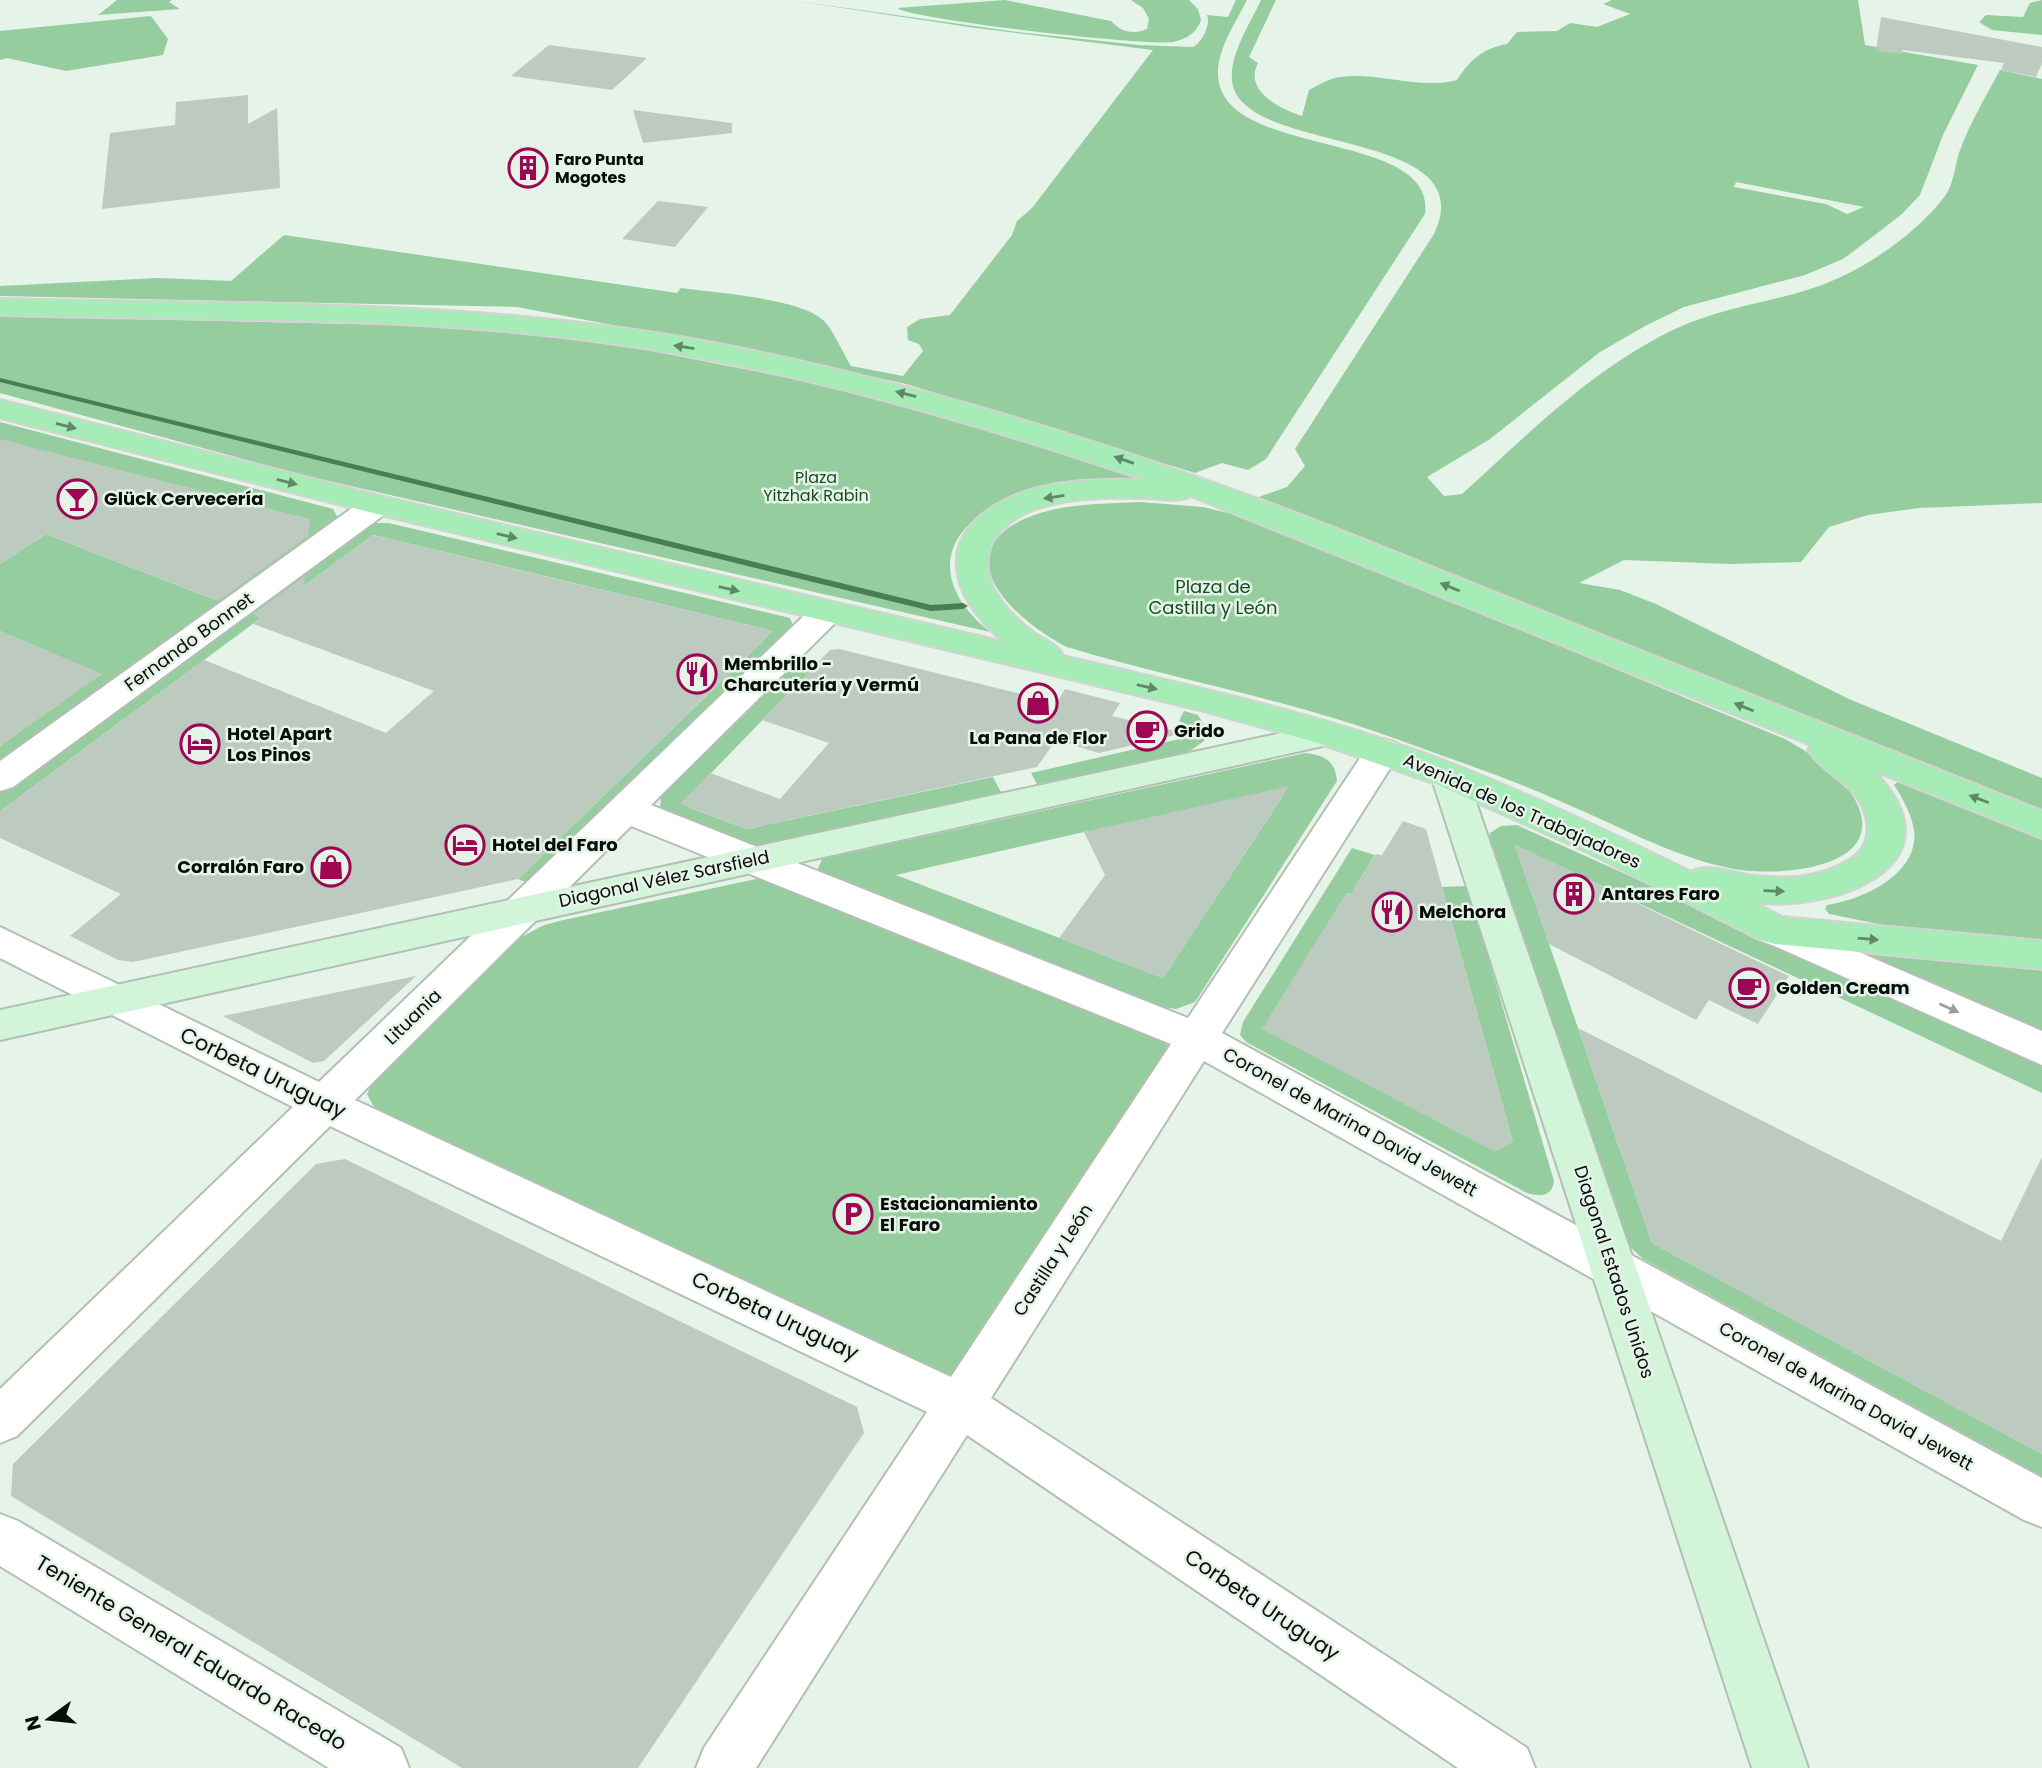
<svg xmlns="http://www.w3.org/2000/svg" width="2042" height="1768" font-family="Poppins,sans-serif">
<rect width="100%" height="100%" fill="#e6f3e8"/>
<!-- green -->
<g fill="#96cd9f" fill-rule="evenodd">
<polygon points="117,0 172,0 169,2 180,9 98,15"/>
<path d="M789,0L1017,32L1139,45L1193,47C1202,43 1211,24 1207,15L1228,17L1236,0H1247C1236,22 1217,49 1218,75C1221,160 1437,128 1425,214L1266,459L1248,470L1222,463L1195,473L906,384L772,355L517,307L0,296V286L158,278L231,281L284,235L677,293L681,288C716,293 799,298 823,320C835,332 842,352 851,366L903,376L923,351L919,344L908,340L907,327L920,319L950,315L1012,235L1017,221L1032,208L1153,50L969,27Z"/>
<path d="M1005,0L1111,21C1121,32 1133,35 1147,29L1149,19L1143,8L1131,0H1189L1198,9L1201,20C1197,33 1186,39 1173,42C1146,46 914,20 897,8Z"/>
<path d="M1261,0H1276L1249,57L1258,63C1243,91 1281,109 1302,116L1309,90C1319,85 1330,78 1340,77C1379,72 1419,90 1457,80C1469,61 1483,48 1507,44L1517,32L1557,31L1570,23L1597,27L1630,14L1603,4L1612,0H1858L1865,45L1978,65L1943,135L1920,195L1902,214L1867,241L1843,259L1805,275L1684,307L1645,326L1600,352L1490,439L1427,477L1444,496L1462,494C1525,437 1585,376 1661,336C1717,306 1766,305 1822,285C1867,268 1916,234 1945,196C1954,184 1955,164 1960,150C1970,123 1986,96 2000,70L2042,79V503L1919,508L1868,515L1829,527L1801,562L1731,564L1624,560L1579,583L1620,590L1656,604L1849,699L2042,778V812L1253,499L1287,487L1305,466L1295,449L1434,234C1486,125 1238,157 1232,80C1230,53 1250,24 1261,0ZM1736,182L1864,207L1847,214L1826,204L1734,187Z"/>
<polygon points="2042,0 2042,35 1992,30 1979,22 1986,15 2023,17 2030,3"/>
<polygon points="151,16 168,39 163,55 66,71 7,58 0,60 0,31"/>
<path d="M0,316L439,326L551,336L642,349L900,400L1149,480L1012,498C939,527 929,583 990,632L298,474L0,393Z"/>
<polygon points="0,422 333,509 338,518 0,764 0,746 101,674 0,631 0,564 46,534 210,598 0,439"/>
<path d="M1140,502L1203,507L1253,519L1785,739C1807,752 1832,766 1847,787C1906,868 1779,879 1729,868C1671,856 1617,825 1562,802C1509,778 1453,760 1399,740C1291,700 1177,680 1067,647C1021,624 942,557 1024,519C1059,503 1102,504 1140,502Z"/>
<polygon points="373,523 389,523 790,618 794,628 532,885 518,879 768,636 765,629 373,535 0,811 0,792 357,531"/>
<polygon points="792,665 810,671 686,799 690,808 747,829 993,777 1002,794 756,847 660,810 661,795"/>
<polygon points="1184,711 1198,715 1207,730 1204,741 1190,751 1038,786 1031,773 1179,739 1182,722 1179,721"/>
<path d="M1305,753C1324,755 1335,760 1337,781L1195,1002L1176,1009L1153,1006L817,871L822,859ZM1282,797L1163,978L896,875L1084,832Z"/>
<path d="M1898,782L2042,838V943L1898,928L1829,914L1825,909L1827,905C1862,900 1920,874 1914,830C1911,813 1903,799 1894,785Z"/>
<polygon points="1517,825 2042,1062 2042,1093 1515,845 1652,1243 2042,1454 2042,1476 1643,1259 1626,1243 1489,844 1490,833 1501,826"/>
<path d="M1352,848L1375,855L1351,894L1346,893L1513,1142L1442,887L1467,886L1554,1181C1552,1197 1540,1197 1527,1193L1246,1042L1240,1035L1243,1022Z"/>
<polygon points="756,879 766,879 1159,1038 1168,1045 1171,1054 952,1380 375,1109 367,1094 375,1077 516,940 542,926 559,921"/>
<polygon points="1871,953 2042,969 2042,1040 1862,957"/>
</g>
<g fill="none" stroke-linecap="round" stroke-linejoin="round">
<!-- stream -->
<polygon fill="#497e53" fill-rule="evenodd" points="0,378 931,605 963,603 968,606 963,609 931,611 0,382"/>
</g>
<!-- building -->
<g fill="#bdcabf">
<polygon points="1881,17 2042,47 2042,63 2036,77 2001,70 2004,63 1902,50 1902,54 1876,51"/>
<polygon points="549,45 647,58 612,90 511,76"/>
<polygon points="248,95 248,124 277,108 280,188 102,209 110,133 175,125 176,102"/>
<polygon points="633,110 732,123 732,133 643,143"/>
<polygon points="658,201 708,207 675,247 622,239"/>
<polygon points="0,439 310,519 308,536 218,601 46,534 0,564"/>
<polygon points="373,535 773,631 518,879 133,962 118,960 70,936 121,894 0,838 0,811 204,660 386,733 434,691 253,624 261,618 253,614 305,576 304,586"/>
<polygon points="0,631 102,674 0,746"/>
<polygon points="839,649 1057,703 1065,689 1120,703 1112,716 1184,733 1099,753 1056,740 1037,767 747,829 680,804 710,773 780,799 829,743 762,720 830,650"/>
<polygon points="1289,786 1163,978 1059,938 1105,875 1084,832"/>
<polygon points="1403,821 1426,829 1442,887 1513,1142 1495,1152 1262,1029 1346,893 1351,894 1376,854 1382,855"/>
<polygon points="1514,844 1740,953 1789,976 1758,1024 1709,1000 1696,1020 1549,944"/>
<polygon points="416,976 324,1061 313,1063 223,1016"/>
<polygon points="1578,1028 2001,1241 2042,1157 2042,1454 1652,1243"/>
<polygon points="345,1159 857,1407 864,1433 638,1768 462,1768 11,1496 13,1464 316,1164"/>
</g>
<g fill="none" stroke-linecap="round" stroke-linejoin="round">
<!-- street casing -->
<g stroke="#b3bfb4" stroke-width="4">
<g id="street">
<polygon points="377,496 388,498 393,505 388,512 13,787 0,791 0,761 366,498"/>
<path d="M826,603L838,606L843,613L838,620L651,805L1188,1018L1370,743L1383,739L1396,743L1401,751L1222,1033L2042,1478V1527L2024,1520L1204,1061L991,1398L1527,1748L1535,1768H1458L967,1435L756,1768H696L704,1748L927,1412L330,1126L17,1436L0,1443V1389L293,1107L0,958V927L319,1082L814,606ZM631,826L1171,1044L951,1377L355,1100Z"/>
<polygon points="1775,916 2042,1031 2042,1065 1761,940 1755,930 1761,920"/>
<polygon points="0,1514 18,1521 401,1748 409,1768 329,1768 0,1566"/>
</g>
</g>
<!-- secondary casing -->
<g stroke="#b3bfb4" stroke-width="4">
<g id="secondary">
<polygon points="1328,723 1341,726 1346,734 1341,742 0,1040 0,1010"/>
<polygon points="1449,764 1462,768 1467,776 1808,1768 1752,1768 1431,776 1436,768"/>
</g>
</g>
<!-- primary casing -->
<g stroke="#d3d3d3" stroke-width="4">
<path id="primary" d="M0,299C242,305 485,298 724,345C906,381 1084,435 1258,499C1341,529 1423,564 1506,597C1685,668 1863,740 2042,811V838L1874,771C1965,865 1834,913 1753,902L1782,917L2042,941V969L1775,944L1761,940L1587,852L1436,784L1315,742L1200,710L377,514L0,418V400L380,496L1004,642C949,595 932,536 1007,499C1047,479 1101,479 1145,480C976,423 806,373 630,346C422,314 210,321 0,315ZM1191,496L1811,745L1808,750C1822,772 1852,782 1863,808C1871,827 1869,848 1851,859C1819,879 1784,880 1748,875C1729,872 1708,863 1691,872C1616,835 1540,799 1463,768C1334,717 1197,687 1063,656C1057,644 1045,640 1034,633C1017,620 1001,605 992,585C985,569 986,549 997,535C1029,496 1098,497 1144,498C1159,498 1178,503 1191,496Z"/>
</g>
<!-- street -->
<use href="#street" fill="#fff" fill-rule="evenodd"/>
<!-- secondary -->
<use href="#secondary" fill="#d2f5da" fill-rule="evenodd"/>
<!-- primary -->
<use href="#primary" fill="#a5ecb6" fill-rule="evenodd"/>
</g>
<!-- one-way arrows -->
<defs><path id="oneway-solid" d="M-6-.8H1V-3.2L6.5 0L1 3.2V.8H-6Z" transform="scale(1.75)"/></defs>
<g fill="#5f8868">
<use href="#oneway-solid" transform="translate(684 347) rotate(-171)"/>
<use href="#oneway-solid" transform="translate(906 394) rotate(-166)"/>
<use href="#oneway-solid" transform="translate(66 426) rotate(14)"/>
<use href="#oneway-solid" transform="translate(1124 460) rotate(-161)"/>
<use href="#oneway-solid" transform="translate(287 482) rotate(14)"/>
<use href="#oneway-solid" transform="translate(1054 497) rotate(171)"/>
<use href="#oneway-solid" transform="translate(507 536) rotate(13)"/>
<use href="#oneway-solid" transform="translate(1450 587) rotate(-158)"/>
<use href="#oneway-solid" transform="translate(729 589) rotate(13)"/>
<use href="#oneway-solid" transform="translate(1147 687) rotate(13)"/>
<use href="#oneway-solid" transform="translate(1744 707) rotate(-158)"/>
<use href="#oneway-solid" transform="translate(1979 799) rotate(-159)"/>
<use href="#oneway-solid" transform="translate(1774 891) rotate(2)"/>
<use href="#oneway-solid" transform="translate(1868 939) rotate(5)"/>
</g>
<use fill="#9d9e9d" href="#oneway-solid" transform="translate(1949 1008) rotate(24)"/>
<!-- icons -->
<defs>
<g id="building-ring" transform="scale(2.0125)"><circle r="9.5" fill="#e6f3e8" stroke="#9c0653" stroke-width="1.5"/><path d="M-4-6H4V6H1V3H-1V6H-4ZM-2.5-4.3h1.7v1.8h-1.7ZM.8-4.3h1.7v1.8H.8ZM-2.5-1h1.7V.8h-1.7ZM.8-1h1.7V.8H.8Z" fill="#9c0653"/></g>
<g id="bar-ring" transform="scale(2.0125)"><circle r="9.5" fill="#e6f3e8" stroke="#9c0653" stroke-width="1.5"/><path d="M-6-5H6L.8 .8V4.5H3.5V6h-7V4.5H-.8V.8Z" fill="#9c0653"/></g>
<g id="restaurant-ring" transform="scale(2.0125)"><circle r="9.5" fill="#e6f3e8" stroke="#9c0653" stroke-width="1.5"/><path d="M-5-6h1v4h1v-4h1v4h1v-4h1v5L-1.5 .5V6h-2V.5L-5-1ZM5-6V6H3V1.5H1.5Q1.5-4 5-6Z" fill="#9c0653"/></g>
<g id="shop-ring" transform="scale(2.0125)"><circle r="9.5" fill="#e6f3e8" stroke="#9c0653" stroke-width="1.5"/><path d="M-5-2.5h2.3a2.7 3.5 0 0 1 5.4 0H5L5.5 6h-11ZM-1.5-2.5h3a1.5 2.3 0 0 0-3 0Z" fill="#9c0653"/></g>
<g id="cafe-ring" transform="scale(2.0125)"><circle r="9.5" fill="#e6f3e8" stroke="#9c0653" stroke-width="1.5"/><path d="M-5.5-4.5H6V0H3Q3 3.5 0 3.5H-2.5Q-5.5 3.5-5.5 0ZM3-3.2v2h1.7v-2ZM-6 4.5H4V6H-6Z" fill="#9c0653"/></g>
<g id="hotel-ring" transform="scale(2.0125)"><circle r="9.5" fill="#e6f3e8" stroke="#9c0653" stroke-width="1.5"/><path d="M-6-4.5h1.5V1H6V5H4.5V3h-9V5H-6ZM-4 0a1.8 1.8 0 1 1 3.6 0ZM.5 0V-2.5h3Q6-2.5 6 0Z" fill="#9c0653"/></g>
<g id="parking-ring" transform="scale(2.0125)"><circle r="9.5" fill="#e6f3e8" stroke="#9c0653" stroke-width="1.5"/><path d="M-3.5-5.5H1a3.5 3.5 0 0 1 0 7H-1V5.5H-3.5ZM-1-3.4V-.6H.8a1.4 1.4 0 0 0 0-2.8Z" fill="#9c0653"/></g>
</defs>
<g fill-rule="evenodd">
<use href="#building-ring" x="528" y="168"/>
<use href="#bar-ring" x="77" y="499"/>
<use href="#restaurant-ring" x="697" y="674"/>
<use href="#shop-ring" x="1038" y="703"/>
<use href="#cafe-ring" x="1147" y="731"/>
<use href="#hotel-ring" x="200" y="744"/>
<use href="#hotel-ring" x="465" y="845"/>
<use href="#shop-ring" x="331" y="867"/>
<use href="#building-ring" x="1574" y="894"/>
<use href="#restaurant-ring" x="1392" y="912"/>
<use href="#cafe-ring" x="1749" y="988"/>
<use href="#parking-ring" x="853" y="1214"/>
</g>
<g text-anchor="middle" stroke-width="5" stroke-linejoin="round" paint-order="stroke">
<!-- far-poi labels -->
<g font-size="16" font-weight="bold" fill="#090d09" stroke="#e6f3e8" text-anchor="start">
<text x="555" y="165">Faro Punta<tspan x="555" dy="18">Mogotes</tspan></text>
</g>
<!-- far-park labels -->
<g font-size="16" fill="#164d25" stroke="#e6f3e8">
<text x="816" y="483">Plaza<tspan x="816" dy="18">Yitzhak Rabin</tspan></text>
</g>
<!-- poi labels -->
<g font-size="18" font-weight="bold" fill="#090d09" stroke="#e6f3e8" text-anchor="start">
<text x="104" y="505">Glück Cervecería</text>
<text x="724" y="670">Membrillo -<tspan x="724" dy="21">Charcutería y Vermú</tspan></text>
<text x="1174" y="737">Grido</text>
<text x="227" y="740">Hotel Apart<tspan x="227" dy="21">Los Pinos</tspan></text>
<text x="1038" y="744" text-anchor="middle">La Pana de Flor</text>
<text x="492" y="851">Hotel del Faro</text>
<text x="304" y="873" text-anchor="end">Corralón Faro</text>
<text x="1601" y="900">Antares Faro</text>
<text x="1419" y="918">Melchora</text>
<text x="1776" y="994">Golden Cream</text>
<text x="880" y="1210">Estacionamiento<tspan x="880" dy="21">El Faro</tspan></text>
</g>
<!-- park labels -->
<g font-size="18" fill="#164d25" stroke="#e6f3e8">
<text x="1213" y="593">Plaza de<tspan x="1213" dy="21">Castilla y León</tspan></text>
</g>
<!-- street labels -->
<g font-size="18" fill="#090d09" stroke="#e6f3e8">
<text transform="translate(189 642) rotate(-36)" y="6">Fernando Bonnet</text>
<text transform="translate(1522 811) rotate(24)" y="6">Avenida de los Trabajadores</text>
<text transform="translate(664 879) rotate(-12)" y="6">Diagonal Vélez Sarsfield</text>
<text transform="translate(413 1017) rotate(-44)" y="6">Lituania</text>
<text transform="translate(1350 1122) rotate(29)" y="6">Coronel de Marina David Jewett</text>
<text transform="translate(1053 1260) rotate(-57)" y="6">Castilla y León</text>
<text transform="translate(1614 1272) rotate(72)" y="6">Diagonal Estados Unidos</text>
<text transform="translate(1846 1396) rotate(29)" y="6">Coronel de Marina David Jewett</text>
</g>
<!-- near-street labels -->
<g font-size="21" fill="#090d09" stroke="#e6f3e8">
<text transform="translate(263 1073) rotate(26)" y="7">Corbeta Uruguay</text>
<text transform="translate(775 1316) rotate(25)" y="7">Corbeta Uruguay</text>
<text transform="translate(1262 1605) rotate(34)" y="7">Corbeta Uruguay</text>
<text transform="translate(191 1653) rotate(31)" y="7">Teniente General Eduardo Racedo</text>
</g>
</g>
<!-- north arrow -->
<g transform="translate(49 1719) rotate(255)" stroke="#e6f3e8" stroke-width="5" paint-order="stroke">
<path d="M0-5L12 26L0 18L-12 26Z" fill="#090d09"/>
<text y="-10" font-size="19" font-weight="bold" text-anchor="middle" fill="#090d09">N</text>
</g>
</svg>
